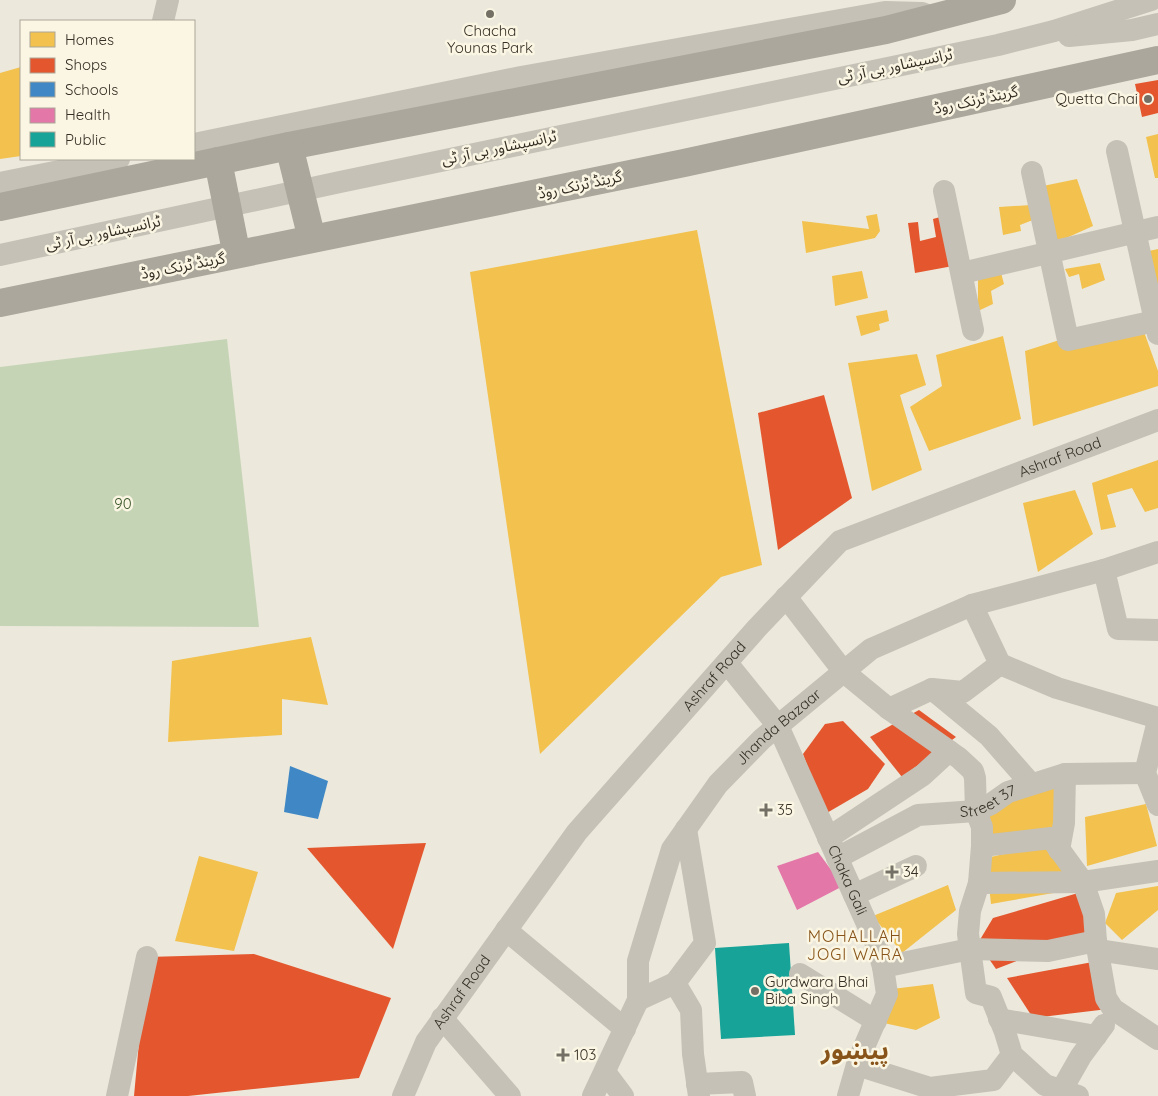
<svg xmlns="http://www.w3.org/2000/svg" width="1158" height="1096" font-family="Quicksand,'Noto Sans Arabic',sans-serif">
<rect width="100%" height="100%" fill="#ece9dc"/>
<!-- green -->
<polygon fill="#c6d4b6" points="227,339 259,627 0,626 0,367"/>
<!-- homes -->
<g fill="#f2c14e">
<polygon points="21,67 21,156 0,159 0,73"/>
<polygon points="1158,134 1158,178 1155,178 1146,137"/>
<polygon points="1077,179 1093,226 1053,244 1043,186"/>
<polygon points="1031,205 1038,218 1020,225 1021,231 1003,235 999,207"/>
<polygon points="877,214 880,231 875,238 806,253 802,221 869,229 866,216"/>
<polygon points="697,230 762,565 721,577 540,754 470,272"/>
<polygon points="1158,249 1158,291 1149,251"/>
<polygon points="1100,263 1105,280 1082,289 1079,274 1069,277 1065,269"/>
<polygon points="1000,269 1004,284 991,291 993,304 978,311 978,278"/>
<polygon points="862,271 868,298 835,306 832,276"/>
<polygon points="887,310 889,321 879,324 880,330 861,336 856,316"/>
<polygon points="1138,315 1158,371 1158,386 1033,426 1025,351"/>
<polygon points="1003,336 1021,419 929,451 910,407 942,386 936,355"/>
<polygon points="917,354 926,385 900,395 922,470 872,491 848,363"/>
<polygon points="1158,460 1158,508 1145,512 1132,488 1107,495 1116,527 1101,530 1092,483"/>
<polygon points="1075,490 1093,534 1038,572 1023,503"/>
<polygon points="311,637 328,705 282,699 282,735 168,742 172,661"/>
<polygon points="1054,784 1054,829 989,842 988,810"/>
<polygon points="1146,804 1157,846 1087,866 1085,817"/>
<polygon points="1050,844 1082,888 991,904 986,858"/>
<polygon points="199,856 258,872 234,951 175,941"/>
<polygon points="948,885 956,910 902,953 873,916"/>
<polygon points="1158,886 1158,910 1122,940 1105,923 1116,893"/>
<polygon points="933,984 940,1018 916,1030 879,1022 892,989"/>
</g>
<!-- shops -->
<g fill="#e4572e">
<polygon points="1158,80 1158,113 1142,117 1135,84"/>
<polygon points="940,217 953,266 915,273 908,223 918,222 920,241 936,237 933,219"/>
<polygon points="824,395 852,498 778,550 758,413"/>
<polygon points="919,710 956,737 902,777 870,737"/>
<polygon points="843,721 885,764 868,789 825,814 803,754 825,724"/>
<polygon points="426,843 393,949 307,848"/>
<polygon points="1078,893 1092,932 996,969 978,943 993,918"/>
<polygon points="254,954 391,998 359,1078 188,1096 134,1096 147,957"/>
<polygon points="1098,961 1108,1009 1033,1018 1007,978"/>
</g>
<!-- schools -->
<polygon fill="#3f88c5" points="290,766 328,781 318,819 284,812"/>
<!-- health -->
<polygon fill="#e377a8" points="818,852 843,886 797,910 777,866"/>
<!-- public -->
<polygon fill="#17a398" points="789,943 795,1035 721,1039 715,948"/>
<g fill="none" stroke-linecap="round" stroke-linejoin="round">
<!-- minor -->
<g stroke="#c5c1b6" stroke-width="22">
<polyline points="163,21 168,0"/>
<polyline points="1069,36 1132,30 1158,24"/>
<polyline points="194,144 521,77 885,12 922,13 927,15"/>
<polyline points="1117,151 1158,334"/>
<polyline points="1032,172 1068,340 1155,321"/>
<polyline points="0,183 119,159"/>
<polyline points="944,191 973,330"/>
<polyline points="0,255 340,182 998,45 1054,31 1151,0"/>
<polyline points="962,273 1158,227"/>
<polyline points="1104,570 1118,629 1158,630"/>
<polyline points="786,597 844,672 889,709 932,689 963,692 1000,664"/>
<polyline points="972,605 1000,664 1057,688 1158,718"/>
<path id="s1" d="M727,663L778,726L877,946L883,967L887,994L858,1061L848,1096"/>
<polyline points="932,689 989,736 1031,784"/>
<polyline points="889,709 959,758 973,771 975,778 976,811 982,827 982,846 979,883 970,911 968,934 976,993 991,997 1005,1032 1012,1055 1045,1085 1078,1096"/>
<polyline points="1158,721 1145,773 1158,805"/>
<polyline points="828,838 923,775 949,751"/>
<polyline points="982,846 1051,838 1083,882 1094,914 1096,941 1106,998 1113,1009 1158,1039"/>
<polyline points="1059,850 1064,823 1065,774"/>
<path id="s2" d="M837,858L918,815L976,811L991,804L1008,792L1065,774L1145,773"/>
<polyline points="979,883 1083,882 1158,871"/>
<polyline points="854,895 916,866"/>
<polyline points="506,930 625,1029"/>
<polyline points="1098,950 1158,959"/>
<polyline points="883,967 970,949 1048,951 1096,941"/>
<polyline points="800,974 876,1021"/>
<polyline points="675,983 705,943 686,829"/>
<polyline points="638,1000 675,983 691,1010 693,1054 699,1096"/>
<polyline points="442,1018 510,1096"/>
<polyline points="999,1019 1096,1036"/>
<polyline points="857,1065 930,1088 993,1080 1012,1055"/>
<polyline points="605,1072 623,1096"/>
<polyline points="697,1084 742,1082 745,1096"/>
<polyline points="1061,1091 1081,1056 1104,1025"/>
<polyline points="117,1096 147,957"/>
<path id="s3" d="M403,1096L426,1042L577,832L757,628L840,541L1158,420"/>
<path id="s4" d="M593,1096L638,1000V961L672,849L718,784L762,739L871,649L972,605L1104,570L1158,552"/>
</g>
<!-- highway -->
<g stroke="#aba79c" stroke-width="28">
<polyline points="0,207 289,146 886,30 1002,0"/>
<polyline points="0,303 684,163 1158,60"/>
</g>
<!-- highway-bridge -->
<g stroke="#aba79c" stroke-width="28">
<polyline points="289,146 309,227"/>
<polyline points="218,161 235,246"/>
</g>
</g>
<!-- markers -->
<g fill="#757065" stroke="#faf6e3" stroke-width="2">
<circle cx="490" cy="14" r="5"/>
<circle cx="1148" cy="99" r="5"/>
<path d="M763.5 802.5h5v5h5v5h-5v5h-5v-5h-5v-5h5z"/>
<path d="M889.5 864.5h5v5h5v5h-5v5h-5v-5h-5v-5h5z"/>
<circle cx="755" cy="991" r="5"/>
<path d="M560.5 1047.5h5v5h5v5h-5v5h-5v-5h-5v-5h5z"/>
</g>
<g text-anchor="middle" stroke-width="5" stroke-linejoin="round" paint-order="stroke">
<!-- poi labels -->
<g font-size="15" fill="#352f25" stroke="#faf6e3" text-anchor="start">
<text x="490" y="36" text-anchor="middle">Chacha<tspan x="490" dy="17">Younas Park</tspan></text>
<text x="1138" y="104" text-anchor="end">Quetta Chai</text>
<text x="777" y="815">35</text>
<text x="903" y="877">34</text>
<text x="765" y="987">Gurdwara Bhai<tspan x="765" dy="17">Biba Singh</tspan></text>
<text x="574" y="1060">103</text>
</g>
<!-- street labels -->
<g font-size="15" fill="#352f25" stroke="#faf6e3">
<text transform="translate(895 66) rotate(-12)" y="5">ٹرانسپشاور بی آر ٹی</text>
<text transform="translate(976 100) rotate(-12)" y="5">گرینڈ ٹرنک روڈ</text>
<text transform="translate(499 148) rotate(-12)" y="5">ٹرانسپشاور بی آر ٹی</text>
<text transform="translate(580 185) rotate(-12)" y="5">گرینڈ ٹرنک روڈ</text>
<text transform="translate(103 233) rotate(-12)" y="5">ٹرانسپشاور بی آر ٹی</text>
<text transform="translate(183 266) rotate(-11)" y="5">گرینڈ ٹرنک روڈ</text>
<text dy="5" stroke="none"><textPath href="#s3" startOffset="945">Ashraf Road</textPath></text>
<text dy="5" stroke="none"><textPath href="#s3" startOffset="525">Ashraf Road</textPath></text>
<text dy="5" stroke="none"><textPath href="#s4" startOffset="425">Jhanda Bazaar</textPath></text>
<text dy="5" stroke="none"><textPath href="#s2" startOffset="164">Street 37</textPath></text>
<text dy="5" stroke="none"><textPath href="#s1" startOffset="250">Chaka Gali</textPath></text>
<text dy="5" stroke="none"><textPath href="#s3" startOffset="120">Ashraf Road</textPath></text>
</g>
<!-- park labels -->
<g font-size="15" fill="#375427" stroke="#faf6e3">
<text x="123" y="509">90</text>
</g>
<!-- neighbourhood labels -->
<g font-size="16" letter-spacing="1" fill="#885419" stroke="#faf6e3">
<text x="855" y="942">MOHALLAH<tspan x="855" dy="18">JOGI WARA</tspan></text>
</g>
<!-- town labels -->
<g font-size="25" font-weight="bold" fill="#885419" stroke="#faf6e3">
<text x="855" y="1059">پيښور</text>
</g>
</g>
<!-- legend -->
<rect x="20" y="20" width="175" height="140" fill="#faf6e3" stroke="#aba697"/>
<rect x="30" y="32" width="25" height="15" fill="#f2c14e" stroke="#aba697"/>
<text x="65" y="45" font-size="15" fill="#352f25">Homes</text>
<rect x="30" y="58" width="25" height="15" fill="#e4572e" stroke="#aba697"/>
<text x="65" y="70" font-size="15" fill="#352f25">Shops</text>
<rect x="30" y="82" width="25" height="15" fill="#3f88c5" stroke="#aba697"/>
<text x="65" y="95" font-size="15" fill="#352f25">Schools</text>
<rect x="30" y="108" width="25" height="15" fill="#e377a8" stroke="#aba697"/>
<text x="65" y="120" font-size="15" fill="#352f25">Health</text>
<rect x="30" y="132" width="25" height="15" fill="#17a398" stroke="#aba697"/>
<text x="65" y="145" font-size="15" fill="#352f25">Public</text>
</svg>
